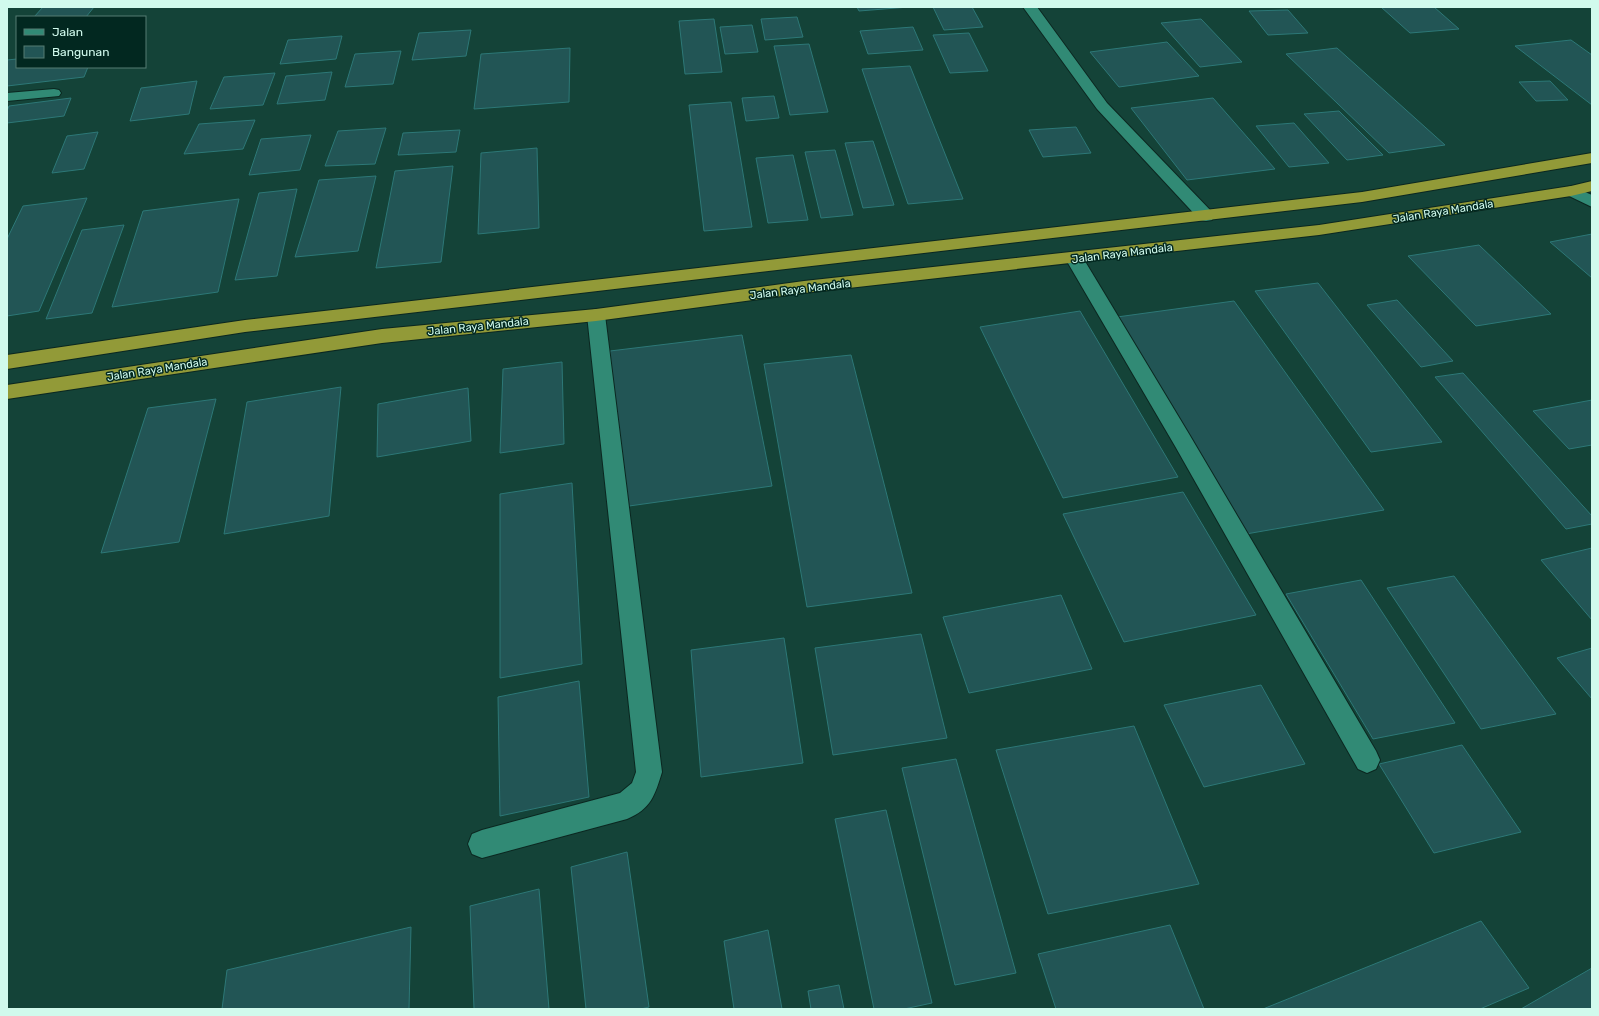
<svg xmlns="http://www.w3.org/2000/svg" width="1599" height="1016" font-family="Rubik,sans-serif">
<rect width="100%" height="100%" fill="#144338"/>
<!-- building -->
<g fill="#255" stroke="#2d7877">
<polygon points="43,7 94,7 86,17 34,17"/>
<polygon points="857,7 909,7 859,11"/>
<polygon points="933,7 972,7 983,27 944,30"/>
<polygon points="1381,7 1434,7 1459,29 1410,33"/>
<polygon points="1288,10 1308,33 1268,35 1249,11"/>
<polygon points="797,17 803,37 765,40 761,19"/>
<polygon points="714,19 722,72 685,74 679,21"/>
<polygon points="1201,19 1242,62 1200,67 1161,23"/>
<polygon points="752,25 758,52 725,54 720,27"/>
<polygon points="913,27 923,50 868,54 860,31"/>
<polygon points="471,30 466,56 412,60 419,33"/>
<polygon points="969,33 988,71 950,73 933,35"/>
<polygon points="342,36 336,59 280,64 288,40"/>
<polygon points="1571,40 1592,55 1592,105 1515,46"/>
<polygon points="1167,42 1199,76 1119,87 1090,52"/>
<polygon points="809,44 828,112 790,115 774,46"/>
<polygon points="570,48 569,102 474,109 481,54"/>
<polygon points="1337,48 1445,145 1389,153 1286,54"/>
<polygon points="401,51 393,84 345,87 355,54"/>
<polygon points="17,59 17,67 88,67 84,77 7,86 7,60"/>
<polygon points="910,66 963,199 908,204 862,69"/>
<polygon points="332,72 325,100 277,104 286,76"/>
<polygon points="275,73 263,105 210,109 224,77"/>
<polygon points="197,81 189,114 130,121 141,88"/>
<polygon points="1550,81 1568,100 1536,101 1519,82"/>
<polygon points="774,96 779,118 746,121 742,98"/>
<polygon points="71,98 64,116 7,123 7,111 9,106"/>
<polygon points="1213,98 1275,169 1187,180 1131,108"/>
<polygon points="731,102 752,227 704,231 689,105"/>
<polygon points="1339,111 1383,155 1347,160 1304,114"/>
<polygon points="255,120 243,149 184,154 199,124"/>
<polygon points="1294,123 1329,163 1289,167 1256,126"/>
<polygon points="1076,127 1091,153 1043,157 1029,130"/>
<polygon points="386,128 375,164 325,166 338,131"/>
<polygon points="460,130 456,152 398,155 403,133"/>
<polygon points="98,132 84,169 52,173 67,136"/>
<polygon points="311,135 300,170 249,175 261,139"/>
<polygon points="873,141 894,205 863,208 845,143"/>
<polygon points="537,148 539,228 478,234 481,153"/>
<polygon points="835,150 853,215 821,218 805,152"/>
<polygon points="793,155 808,220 768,223 756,158"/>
<polygon points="453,166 441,262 376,268 395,171"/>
<polygon points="376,176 358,251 295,257 319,180"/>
<polygon points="297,189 277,276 235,280 259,193"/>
<polygon points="87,198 39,311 7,316 7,239 23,206"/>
<polygon points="239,199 218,292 112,307 143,211"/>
<polygon points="124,225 92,313 46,319 82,230"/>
<polygon points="1592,234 1592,278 1550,242"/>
<polygon points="1479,245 1551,314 1476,326 1408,256"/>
<polygon points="1318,283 1442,442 1371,452 1255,291"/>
<polygon points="1397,300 1453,361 1421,367 1367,305"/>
<polygon points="1234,301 1384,510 1246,534 1117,317"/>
<polygon points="1080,311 1178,477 1063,498 980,327"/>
<polygon points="742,335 772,486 622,507 610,351"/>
<polygon points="851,355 912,593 807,607 764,364"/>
<polygon points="562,362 564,444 500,453 503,369"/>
<polygon points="1463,373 1592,516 1592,524 1566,529 1435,377"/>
<polygon points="341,387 329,516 224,534 247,402"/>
<polygon points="468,388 471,441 377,457 378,404"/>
<polygon points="216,399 179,542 101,553 148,408"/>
<polygon points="1592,400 1592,445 1569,449 1533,411"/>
<polygon points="572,483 582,664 500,678 500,494"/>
<polygon points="1183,492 1256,615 1124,642 1063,514"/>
<polygon points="1592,548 1592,620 1541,560"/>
<polygon points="1454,576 1556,714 1481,729 1387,588"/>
<polygon points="1361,580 1455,723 1373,739 1286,594"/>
<polygon points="1061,595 1092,669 969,693 943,617"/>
<polygon points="921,634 947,738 833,755 815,648"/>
<polygon points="784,638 803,763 701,777 691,650"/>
<polygon points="1592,648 1592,699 1557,658"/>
<polygon points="579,681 589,797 500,816 498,697"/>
<polygon points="1261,685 1305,764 1204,787 1164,705"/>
<polygon points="1134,726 1199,884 1048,914 996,750"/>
<polygon points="1462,745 1521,832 1434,853 1379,764"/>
<polygon points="956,759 1016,973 955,985 902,768"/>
<polygon points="886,810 932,1003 904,1009 874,1009 835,819"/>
<polygon points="627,852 649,1007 641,1009 586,1009 571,867"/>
<polygon points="539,889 549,1009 474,1009 470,906"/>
<polygon points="1481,921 1529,988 1480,1009 1263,1009"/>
<polygon points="1170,925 1204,1009 1056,1009 1038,954"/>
<polygon points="411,927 409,1009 222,1009 227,970"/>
<polygon points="768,930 782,1009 734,1009 724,941"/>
<polygon points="1592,968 1592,1009 1521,1009"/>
<polygon points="839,985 844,1009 811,1009 808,991"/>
</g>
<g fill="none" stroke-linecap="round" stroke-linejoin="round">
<!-- street casing -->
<g stroke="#0b2720" stroke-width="2">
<g id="street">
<polygon points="1023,7 1037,7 1107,103 1212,212 1214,216 1212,220 1206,221 1200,220 1097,109"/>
<polygon points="54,89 59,90 61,93 59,96 7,101 7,93"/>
<polygon points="1571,186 1592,195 1592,207 1565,194 1563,191 1565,188"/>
<polygon points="1074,252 1080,254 1083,258 1189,434 1376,751 1380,760 1376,769 1367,773 1358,769 1175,446 1065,258 1068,254"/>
<path d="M596,309L603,311L605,315L662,772C655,795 651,809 627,819L482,858L472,854L468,844L472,834L482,830L620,793L632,783L636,772L587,315L589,311Z"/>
</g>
</g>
<!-- highway casing -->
<g stroke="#0b2720" stroke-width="2">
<g id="highway">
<polygon points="1592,153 1592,163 1362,202 245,332 7,369 7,355 245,320 1362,192"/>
<polygon points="1592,181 1592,191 1571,196 1319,235 804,293 596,321 382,343 7,399 7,385 382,329 596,309 804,281 1319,225 1571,186"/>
</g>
</g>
<!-- street -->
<use href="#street" fill="#318a75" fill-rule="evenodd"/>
<!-- highway -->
<use href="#highway" fill="#929a38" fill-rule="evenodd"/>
</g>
<g text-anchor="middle" stroke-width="3" stroke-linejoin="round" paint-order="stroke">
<!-- street labels -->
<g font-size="11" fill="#d1faed" stroke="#022820">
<text transform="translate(1443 211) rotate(-9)" y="4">Jalan Raya Mandala</text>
<text transform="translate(1122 253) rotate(-7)" y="4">Jalan Raya Mandala</text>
<text transform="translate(800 289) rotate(-7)" y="4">Jalan Raya Mandala</text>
<text transform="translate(478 326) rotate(-6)" y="4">Jalan Raya Mandala</text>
<text transform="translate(157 369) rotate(-9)" y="4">Jalan Raya Mandala</text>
</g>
</g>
<!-- border -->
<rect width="1599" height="1016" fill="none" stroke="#d1faed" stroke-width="16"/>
<!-- legend -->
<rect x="16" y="16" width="130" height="52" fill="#022820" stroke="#557c72"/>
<rect x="24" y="29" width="20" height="6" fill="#318a75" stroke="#557c72"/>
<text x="52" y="36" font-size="12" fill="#d1faed">Jalan</text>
<rect x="24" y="46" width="20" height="12" fill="#225555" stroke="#557c72"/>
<text x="52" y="56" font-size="12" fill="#d1faed">Bangunan</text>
</svg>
